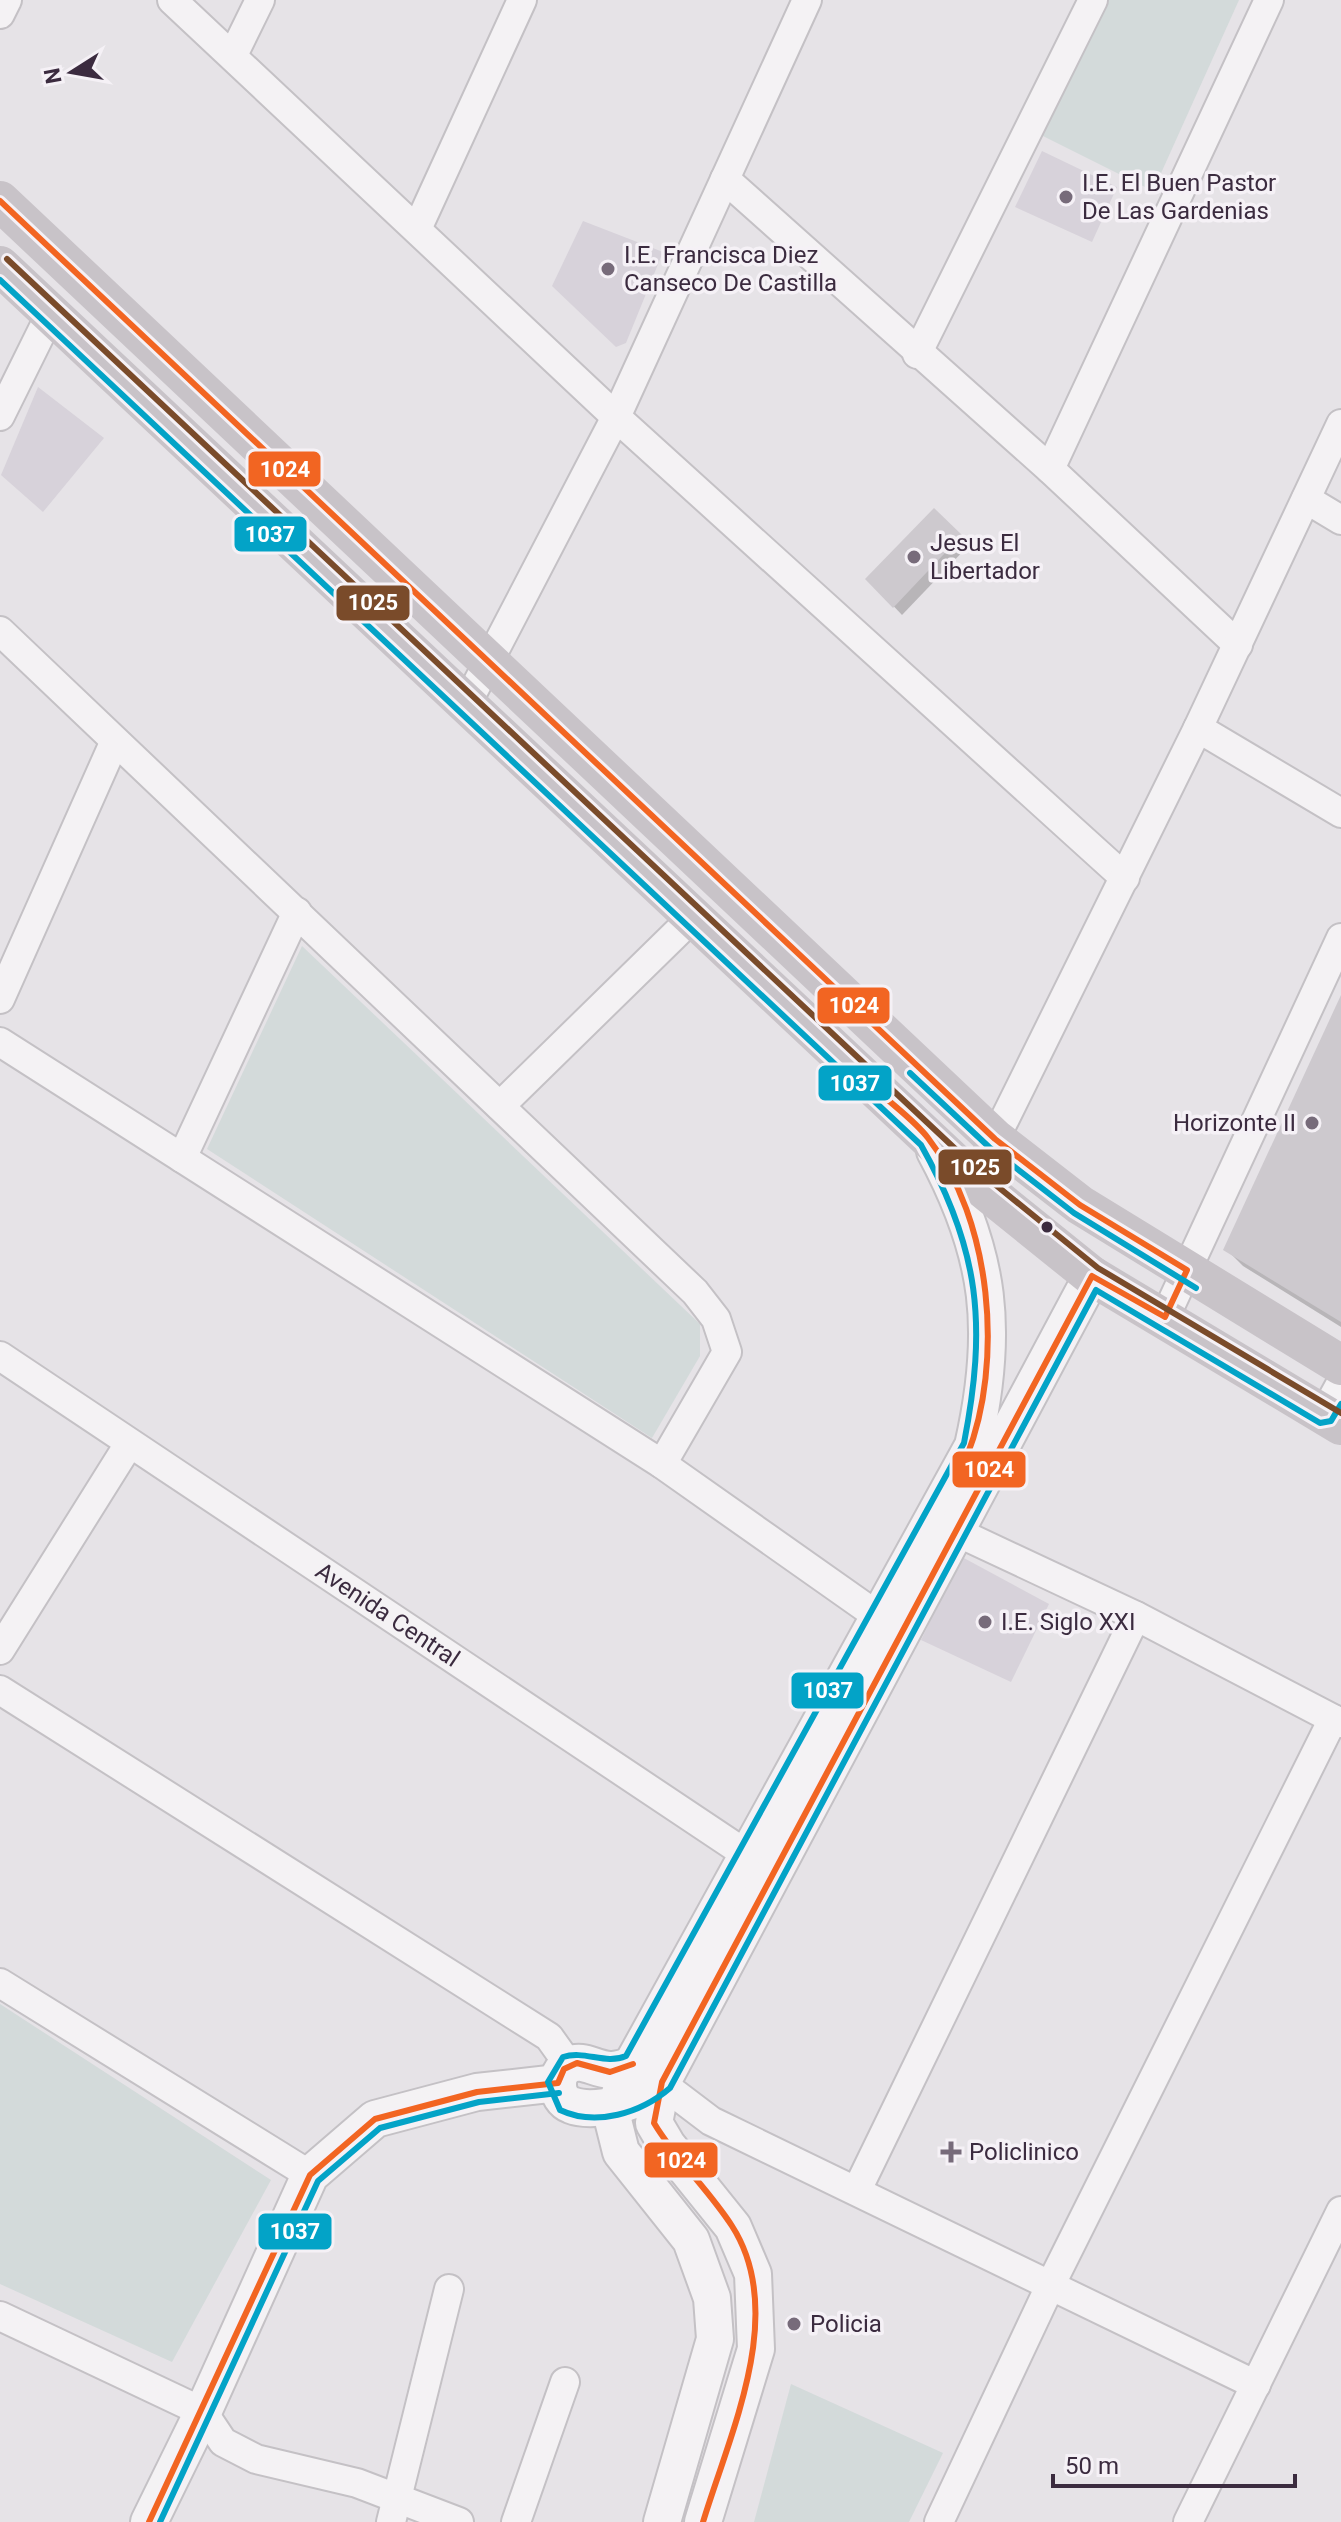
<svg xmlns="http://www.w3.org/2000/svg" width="1341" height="2522" font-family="Roboto,sans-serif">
<rect width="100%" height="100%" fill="#e6e3e7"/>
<!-- built -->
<g fill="#d7d2da">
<polygon points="1042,151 1117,187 1092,242 1015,207"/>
<polygon points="583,221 663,252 626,343 616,347 552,286"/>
<polygon points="38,387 104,438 43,512 1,475"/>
<polygon points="962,1557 1049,1604 1011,1682 921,1640"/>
</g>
<!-- green -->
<g fill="#d3dada">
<polygon points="1102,0 1239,0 1153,191 1039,134"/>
<polygon points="302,946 700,1324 700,1356 652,1438 207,1149"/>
<polygon points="0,2004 271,2180 172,2362 0,2284"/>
<polygon points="791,2384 943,2453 909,2522 754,2522"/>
</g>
<!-- shadow -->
<g fill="#0003">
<polygon points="934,511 969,545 902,615 868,579"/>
<polygon points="1341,1000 1341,1327 1243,1266 1226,1249"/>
</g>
<!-- building -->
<g fill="#cdc9ce">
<polygon points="934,508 962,535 893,608 865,579"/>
<polygon points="1341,995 1341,1322 1223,1250"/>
</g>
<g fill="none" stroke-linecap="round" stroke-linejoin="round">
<!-- minor casing -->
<g stroke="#c4c1c5" stroke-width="32">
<g id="minor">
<polyline points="172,0 616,417 1125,878"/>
<polyline points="0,14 7,0"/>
<polyline points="233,55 260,0"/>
<polyline points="725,179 1050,469 1238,645"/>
<polyline points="417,229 522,0"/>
<polyline points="917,354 1093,0"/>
<polyline points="0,416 51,313"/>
<polyline points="1050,469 1269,0"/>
<polyline points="1306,499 1341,520"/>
<polyline points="0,631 695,1292 716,1319 727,1352 662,1464"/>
<polyline points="466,705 616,417 807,0"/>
<polyline points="1198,728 1341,813"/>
<polyline points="0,999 114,743"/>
<polyline points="0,1042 662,1464 896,1629"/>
<polyline points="500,1106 692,918"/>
<polyline points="182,1158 297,912"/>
<polyline points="974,1181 1198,728 1341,424"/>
<polyline points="1165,1317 1341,938"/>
<path id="s1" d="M0,1356L764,1866"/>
<polyline points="1324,1414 1341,1383"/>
<polyline points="957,1532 1136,1616 1341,1723"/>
<polyline points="0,1650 129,1444"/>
<polyline points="0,1690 549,2037 569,2065"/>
<polyline points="0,1983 310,2175"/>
<polyline points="649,2074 711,2121 1256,2385"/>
<polyline points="857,2190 1136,1616"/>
<polyline points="0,2316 203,2412 223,2442 256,2459 357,2483 459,2522"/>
<polyline points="391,2522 449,2289"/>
<polyline points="516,2522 565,2382"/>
<polyline points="939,2522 1051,2284 1333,1719"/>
<polyline points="1188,2522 1341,2211"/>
</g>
</g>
<!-- tertiary casing -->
<g stroke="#c4c1c5" stroke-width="40">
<g id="tertiary">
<path d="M633,2064C601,2081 589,2055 569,2065C553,2073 555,2099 571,2105C588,2112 622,2106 637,2098"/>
<polyline points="149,2522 203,2412 310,2175 375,2119 477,2092 558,2083"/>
<path d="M662,2522L715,2339L712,2298L691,2240L621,2152L613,2120L624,2079L973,1446C999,1331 991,1255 935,1151"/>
<polyline points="703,2522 756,2349 753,2274 733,2227 667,2145 654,2123 662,2082 1092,1276"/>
</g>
</g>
<!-- minor -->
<use href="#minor" stroke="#f4f2f4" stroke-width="28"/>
<!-- tertiary -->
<use href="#tertiary" stroke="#f4f2f4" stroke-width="36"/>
<!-- secondary -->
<g stroke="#c8c3c8" stroke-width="40">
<polyline points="0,201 995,1139 1080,1205 1341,1365"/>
<polyline points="0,266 974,1181 1092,1276 1341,1425"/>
</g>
<!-- bus-1 casing -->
<g stroke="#f5f1f6" stroke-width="12">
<g id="bus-1">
<path d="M0,201L995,1139L1080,1205L1187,1270L1165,1317L1092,1276L662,2082L654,2123C676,2160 709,2190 732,2226C788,2313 730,2433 703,2522"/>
<path d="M879,1092C895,1107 915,1121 928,1138C992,1220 1004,1362 967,1456"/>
<polyline points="149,2522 310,2175 375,2119 477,2092 558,2083 564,2069 577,2063 610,2072 633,2064"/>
</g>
</g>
<!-- bus-2 casing -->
<g stroke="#f5f1f6" stroke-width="12">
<g id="bus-2">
<path d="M0,280L921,1145C980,1250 987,1325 964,1443L626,2056C605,2065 585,2050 563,2057L548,2082L560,2110C596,2127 641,2113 670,2088L1096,1290L1320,1423L1331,1421L1341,1404"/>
<polyline points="910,1073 989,1147 1074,1213 1196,1288"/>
<polyline points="160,2522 318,2181 380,2128 479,2102 559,2093"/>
</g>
</g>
<!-- bus-3 casing -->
<g stroke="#f5f1f6" stroke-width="12">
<polyline id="bus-3" points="7,259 981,1173 1098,1268 1341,1413"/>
</g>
<!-- bus-1 -->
<use href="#bus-1" stroke="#f26522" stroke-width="6"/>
<!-- bus-2 -->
<use href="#bus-2" stroke="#03a3c7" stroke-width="6"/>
<!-- bus-3 -->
<use href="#bus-3" stroke="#7a4b2a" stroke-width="6"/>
</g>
<!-- markers -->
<g fill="#776b7a" stroke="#f5f1f6" stroke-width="3">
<circle cx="1066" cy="197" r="8"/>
<circle cx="608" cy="269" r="8"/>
<circle cx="914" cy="557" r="8"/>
<circle cx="1312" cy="1123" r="8"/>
<circle cx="985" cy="1622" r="8"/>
<path d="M947 2140h8v8h8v8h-8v8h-8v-8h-8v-8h8z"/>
<circle cx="794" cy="2324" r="8"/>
</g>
<circle fill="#3b2b3f" stroke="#f5f1f6" stroke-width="3" cx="1047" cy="1227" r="7"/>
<g text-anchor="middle" stroke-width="7" stroke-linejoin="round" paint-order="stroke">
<!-- poi labels -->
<g font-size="24" fill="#3b2b3f" stroke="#f5f1f6" text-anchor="start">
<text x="1082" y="191">I.E. El Buen Pastor<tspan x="1082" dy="28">De Las Gardenias</tspan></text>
<text x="624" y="263">I.E. Francisca Diez<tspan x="624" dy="28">Canseco De Castilla</tspan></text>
<text x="930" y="551">Jesus El<tspan x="930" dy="28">Libertador</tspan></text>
<text x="1296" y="1131" text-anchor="end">Horizonte II</text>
<text x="1001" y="1630">I.E. Siglo XXI</text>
<text x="969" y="2160">Policlinico</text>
<text x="810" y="2332">Policia</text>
</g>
<!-- street labels -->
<g font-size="24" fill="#3b2b3f" stroke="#f5f1f6">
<text dy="8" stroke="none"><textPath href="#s1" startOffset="466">Avenida Central</textPath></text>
</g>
</g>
<g stroke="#f5f1f6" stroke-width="3">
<rect x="247" y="450" width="75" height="38" rx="8" fill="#f26522"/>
<rect x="233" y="515" width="75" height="38" rx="8" fill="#03a3c7"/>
<rect x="335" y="584" width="76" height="38" rx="8" fill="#7a4b2a"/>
<rect x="816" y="986" width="75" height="39" rx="8" fill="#f26522"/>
<rect x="817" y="1064" width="76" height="38" rx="8" fill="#03a3c7"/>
<rect x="937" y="1148" width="76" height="38" rx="8" fill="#7a4b2a"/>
<rect x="951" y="1450" width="76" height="39" rx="8" fill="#f26522"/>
<rect x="790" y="1671" width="75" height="39" rx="8" fill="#03a3c7"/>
<rect x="643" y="2141" width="76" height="38" rx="8" fill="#f26522"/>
<rect x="257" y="2212" width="76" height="39" rx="8" fill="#03a3c7"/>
</g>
<g font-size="22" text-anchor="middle" font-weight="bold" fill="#fff">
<text x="285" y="477">1024</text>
<text x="270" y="542">1037</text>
<text x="373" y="610">1025</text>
<text x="854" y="1013">1024</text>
<text x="855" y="1091">1037</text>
<text x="975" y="1175">1025</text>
<text x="989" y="1477">1024</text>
<text x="828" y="1698">1037</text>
<text x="681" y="2168">1024</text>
<text x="295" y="2239">1037</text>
</g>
<!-- north arrow -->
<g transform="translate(72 72) rotate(259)" stroke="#f5f1f6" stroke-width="6" paint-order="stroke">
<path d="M0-6L14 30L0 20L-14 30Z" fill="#3b2b3f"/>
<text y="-12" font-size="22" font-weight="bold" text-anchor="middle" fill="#3b2b3f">N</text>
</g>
<!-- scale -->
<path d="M1053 2474v12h242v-12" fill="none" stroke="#3b2b3f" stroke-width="4"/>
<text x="1065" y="2474" font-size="24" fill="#3b2b3f" stroke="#f5f1f6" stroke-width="6" paint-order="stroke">50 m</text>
</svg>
